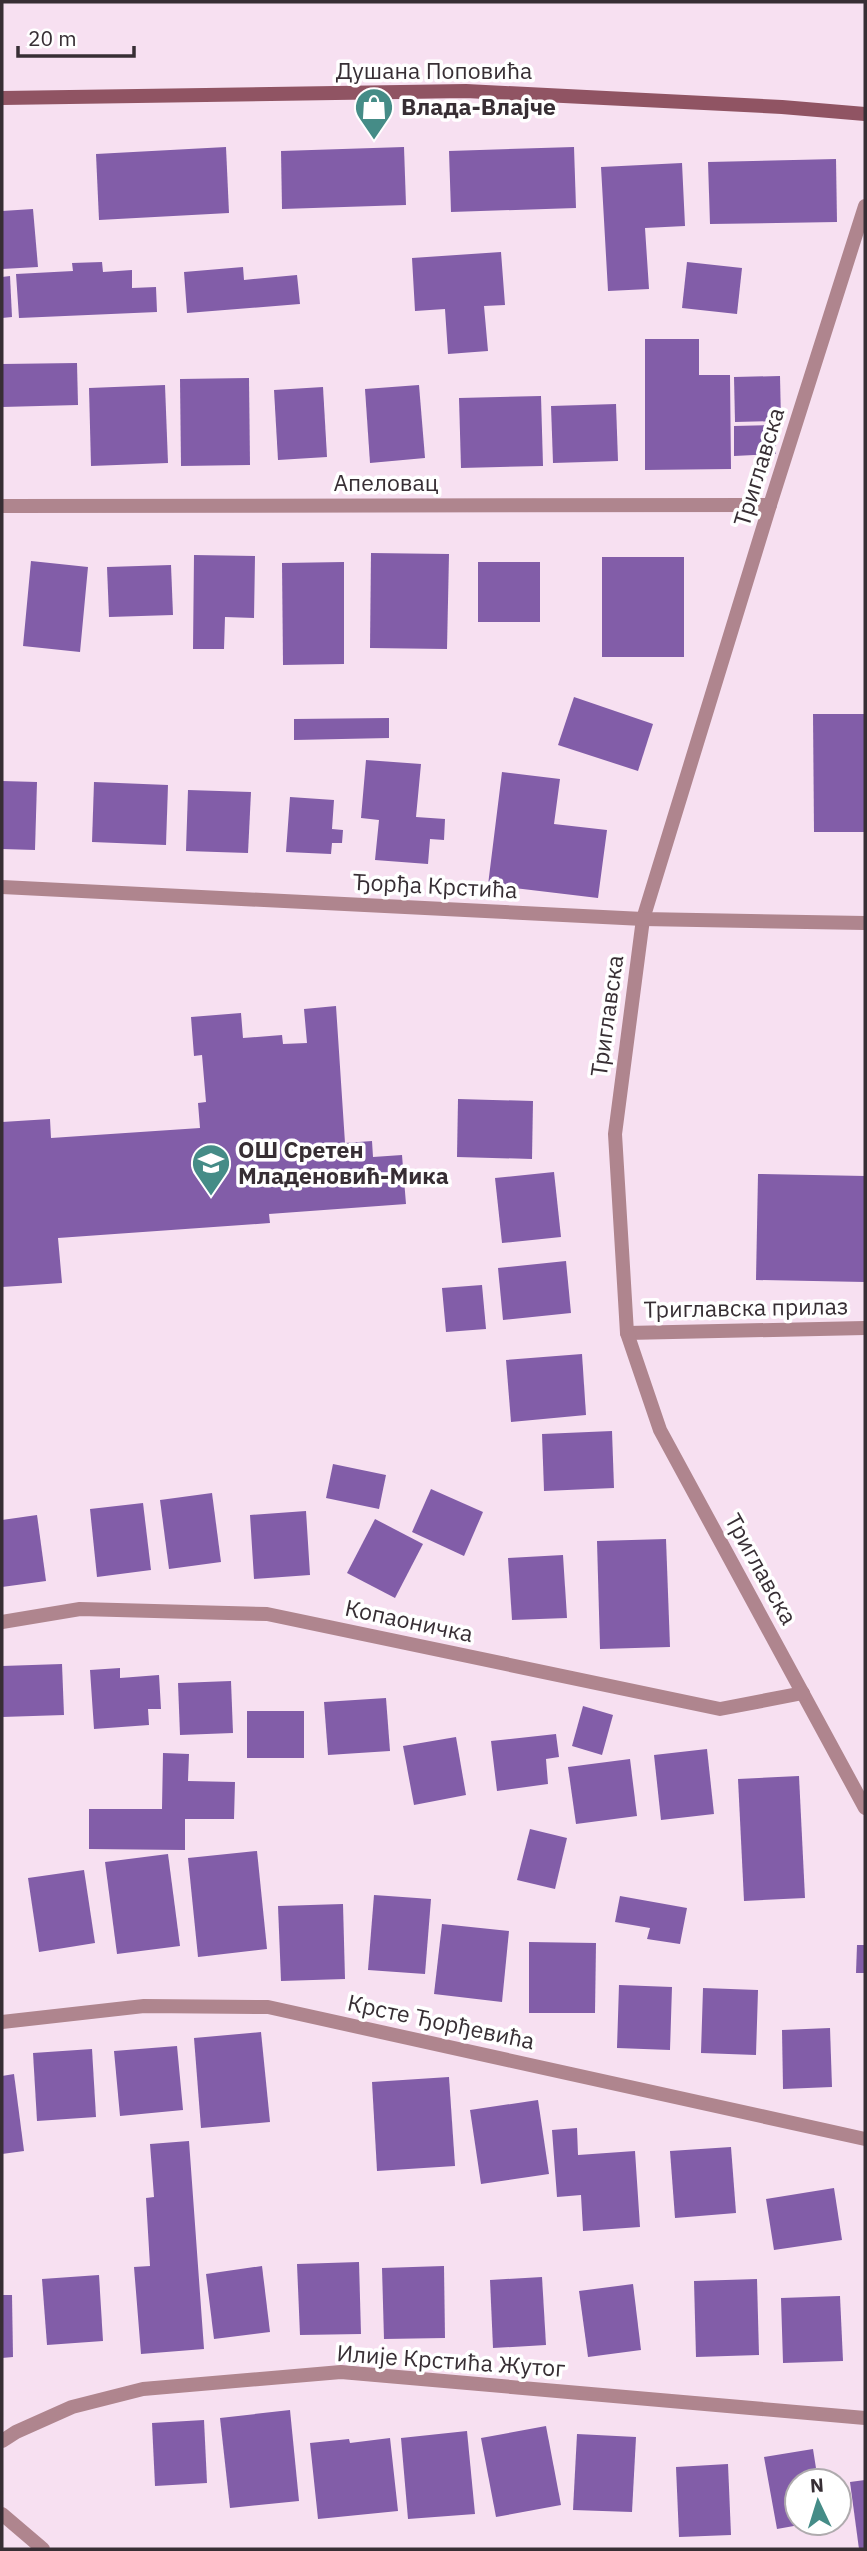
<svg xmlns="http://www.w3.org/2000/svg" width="867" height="2551" font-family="'IBM Plex Sans',sans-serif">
<rect width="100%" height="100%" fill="#f7e0f1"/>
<!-- building -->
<g fill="#825da8">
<polygon points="226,147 229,213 99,220 96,154"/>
<polygon points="404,147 406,205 282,209 281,151"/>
<polygon points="574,147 576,208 451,212 449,151"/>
<polygon points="836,159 837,222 710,224 708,162"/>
<polygon points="682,163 685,226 645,228 649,289 608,291 601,167"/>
<polygon points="33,209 38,267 2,269 2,211"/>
<polygon points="501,252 505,305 484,306 488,351 448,354 445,309 415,311 412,258"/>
<polygon points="102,262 103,272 132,270 132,288 156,287 157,312 19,318 16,274 73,271 72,263"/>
<polygon points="687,262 742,268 737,314 682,308"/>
<polygon points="243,267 244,280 297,275 300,304 187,313 184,272"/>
<polygon points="10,276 12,317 2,318 2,277"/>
<polygon points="645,339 699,339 699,375 730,375 731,469 645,470"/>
<polygon points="77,363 78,405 2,407 2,364"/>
<polygon points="780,376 781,421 735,422 734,377"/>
<polygon points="249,378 250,465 181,466 180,379"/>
<polygon points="165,385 168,463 91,466 89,388"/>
<polygon points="419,385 425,458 370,463 365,389"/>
<polygon points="323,387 327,457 278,460 274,390"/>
<polygon points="541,396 543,466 461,468 459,398"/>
<polygon points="616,404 618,461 553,463 551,406"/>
<polygon points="775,425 776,454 734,456 734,426"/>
<polygon points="371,553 449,554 447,649 370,648"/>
<polygon points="194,555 255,556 254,618 225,617 224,649 193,649"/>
<rect x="602" y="557" width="82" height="100"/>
<polygon points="31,561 88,567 80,652 23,646"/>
<polygon points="344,562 344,664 283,665 282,563"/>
<rect x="478" y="562" width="62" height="60"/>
<polygon points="171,565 173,615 109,617 107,567"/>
<polygon points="574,697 653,724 638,771 558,745"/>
<polygon points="813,714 865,714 865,832 814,832"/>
<polygon points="389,718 389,738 294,740 294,719"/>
<polygon points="366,760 421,764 416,817 445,819 444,840 430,839 428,864 375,860 379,820 361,818"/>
<polygon points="502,772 560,779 554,824 607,830 598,898 488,885"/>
<polygon points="2,781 37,782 35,850 2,849"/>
<polygon points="94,782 168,785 166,845 92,842"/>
<polygon points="188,790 251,792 248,853 186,851"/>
<polygon points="290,797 334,800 332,829 343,830 342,843 332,843 331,854 286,852"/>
<polygon points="336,1006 345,1143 372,1141 373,1157 402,1155 406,1204 269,1214 270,1223 58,1238 62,1283 2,1287 2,1122 50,1119 51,1138 200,1128 198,1103 206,1102 202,1055 194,1056 191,1017 241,1013 243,1038 282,1035 283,1044 307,1043 304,1009"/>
<polygon points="458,1099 533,1101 532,1159 457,1157"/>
<polygon points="554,1172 561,1237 502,1243 495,1178"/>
<polygon points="758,1174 865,1176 865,1282 756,1280"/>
<polygon points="566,1261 571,1313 503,1320 498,1268"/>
<polygon points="482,1285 486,1329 446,1332 442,1288"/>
<polygon points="582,1354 586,1415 511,1422 506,1360"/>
<polygon points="612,1431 614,1488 544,1491 542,1434"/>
<polygon points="333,1464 386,1475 379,1509 326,1498"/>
<polygon points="431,1489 483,1512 464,1556 412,1532"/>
<polygon points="212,1493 221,1562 169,1569 160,1500"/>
<polygon points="143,1503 151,1570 97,1577 90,1509"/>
<polygon points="306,1511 310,1575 254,1579 250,1515"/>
<polygon points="37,1515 46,1581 2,1587 2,1520"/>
<polygon points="375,1519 423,1544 395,1598 347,1573"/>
<polygon points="666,1539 670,1647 600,1649 597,1541"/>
<polygon points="563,1555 567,1618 512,1620 508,1558"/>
<polygon points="62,1664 64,1715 2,1717 2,1666"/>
<polygon points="120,1668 120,1678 159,1675 161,1709 148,1709 149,1725 94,1729 90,1670"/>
<polygon points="231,1681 233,1733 180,1735 178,1683"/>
<polygon points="386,1698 390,1751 328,1755 324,1702"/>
<polygon points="583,1706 613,1715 602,1755 572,1746"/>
<rect x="247" y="1711" width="57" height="47"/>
<polygon points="556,1734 559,1757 546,1759 548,1784 497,1791 491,1741"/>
<polygon points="456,1737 466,1795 414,1805 403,1746"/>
<polygon points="707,1749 714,1814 661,1820 654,1755"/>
<polygon points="163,1753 189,1754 188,1781 235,1782 234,1819 185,1819 185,1850 89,1849 89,1809 162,1809"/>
<polygon points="630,1759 637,1816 576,1824 568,1767"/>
<polygon points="799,1776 805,1898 744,1901 738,1779"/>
<polygon points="530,1829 567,1838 555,1889 517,1880"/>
<polygon points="257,1851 267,1949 198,1957 188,1858"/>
<polygon points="168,1854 180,1946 117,1954 105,1862"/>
<polygon points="84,1870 95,1943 39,1952 28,1878"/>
<polygon points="374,1895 431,1899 425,1974 368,1970"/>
<polygon points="620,1896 687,1908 680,1944 647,1939 650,1928 615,1922"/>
<polygon points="343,1904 345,1979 281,1981 278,1906"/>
<polygon points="442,1924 509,1931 502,2002 434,1994"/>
<polygon points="529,1942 596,1943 595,2013 529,2013"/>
<polygon points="857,1945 865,1945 865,1973 856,1973"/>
<polygon points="619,1985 672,1987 670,2050 617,2048"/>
<polygon points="703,1988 758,1990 756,2055 701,2053"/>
<polygon points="830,2028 832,2087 783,2089 782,2030"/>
<polygon points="261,2032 270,2122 201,2128 194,2038"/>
<polygon points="177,2046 183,2110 120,2116 114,2051"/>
<polygon points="92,2049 96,2117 37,2121 33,2053"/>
<polygon points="14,2074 24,2151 2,2154 2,2076"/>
<polygon points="449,2077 455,2166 377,2171 372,2082"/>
<polygon points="538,2100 549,2174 481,2184 470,2110"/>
<polygon points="577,2128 578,2155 635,2151 640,2227 583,2231 581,2195 557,2197 552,2130"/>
<polygon points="189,2141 204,2349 141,2354 134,2267 150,2266 146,2198 154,2197 150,2144"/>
<polygon points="731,2147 736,2213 675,2218 670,2151"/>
<polygon points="834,2188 842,2240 774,2250 766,2199"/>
<polygon points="359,2262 361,2334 300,2335 297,2264"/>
<polygon points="262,2266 270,2332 214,2339 206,2274"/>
<polygon points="444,2266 445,2338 384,2339 382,2268"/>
<polygon points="99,2275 103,2341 47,2345 42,2279"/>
<polygon points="542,2277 546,2345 493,2348 490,2280"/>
<polygon points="757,2279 759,2355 696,2357 694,2281"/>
<polygon points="633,2284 641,2350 588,2357 579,2291"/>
<polygon points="2,2295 12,2295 13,2357 2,2358"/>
<polygon points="840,2296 843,2361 783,2363 781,2298"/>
<polygon points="290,2410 299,2501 230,2508 220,2418"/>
<polygon points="204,2420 207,2483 155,2486 152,2423"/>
<polygon points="546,2426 561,2505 496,2517 481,2438"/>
<polygon points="467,2431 475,2514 408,2519 401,2438"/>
<polygon points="577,2434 636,2437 632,2512 573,2510"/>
<polygon points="390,2438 398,2511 318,2519 310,2443 349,2439 350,2443"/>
<polygon points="813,2449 818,2481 797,2481 797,2523 805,2524 777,2529 764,2457"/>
<polygon points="728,2464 731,2535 679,2537 676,2467"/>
<polygon points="865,2480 865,2549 859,2549 850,2482"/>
</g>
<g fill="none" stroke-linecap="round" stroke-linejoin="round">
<!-- lane -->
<polyline stroke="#af858e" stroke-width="14" points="627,1333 865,1328"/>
<!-- street -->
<g stroke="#af858e" stroke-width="14">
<polyline points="865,206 770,505 643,919 615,1134 627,1333 660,1430 865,1808"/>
<polyline points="2,506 770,505"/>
<polyline points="2,887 643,919 865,923"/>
<polyline points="2,1622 80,1609 267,1614 720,1709 803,1693"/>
<polyline points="2,2022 144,2006 268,2007 865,2139"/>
<polyline points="2,2441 16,2432 72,2407 143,2389 341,2372 865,2418"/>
<polyline points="2,2514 43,2549"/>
</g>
<!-- secondary -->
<polyline stroke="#905463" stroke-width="14" points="2,98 466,91 782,107 865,114"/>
</g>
<!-- icons -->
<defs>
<g id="shop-pin" transform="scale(2.0125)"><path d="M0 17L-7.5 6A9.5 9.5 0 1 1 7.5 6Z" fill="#458c87" stroke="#fff"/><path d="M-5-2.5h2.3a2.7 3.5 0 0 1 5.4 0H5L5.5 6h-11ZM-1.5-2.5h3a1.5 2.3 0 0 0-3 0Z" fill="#fff"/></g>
<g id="school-pin" transform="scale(2.0125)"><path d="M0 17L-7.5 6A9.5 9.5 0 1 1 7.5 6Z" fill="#458c87" stroke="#fff"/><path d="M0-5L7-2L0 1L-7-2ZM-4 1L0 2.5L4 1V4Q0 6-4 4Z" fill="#fff"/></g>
</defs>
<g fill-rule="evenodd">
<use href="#shop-pin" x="374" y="107"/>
<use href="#school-pin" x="211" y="1163"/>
</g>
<g text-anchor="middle" stroke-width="7" stroke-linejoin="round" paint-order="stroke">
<!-- street labels -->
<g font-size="23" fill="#372e34" stroke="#fff">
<text x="434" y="79">Душана Поповића</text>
<text transform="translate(759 467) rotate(-73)" y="8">Триглавска</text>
<text x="386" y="491">Апеловац</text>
<text transform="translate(435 886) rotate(3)" y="8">Ђорђа Крстића</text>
<text transform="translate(607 1016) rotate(-82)" y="8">Триглавска</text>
<text transform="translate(746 1308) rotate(-1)" y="8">Триглавска прилаз</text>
<text transform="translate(761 1569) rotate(61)" y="8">Триглавска</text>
<text transform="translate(409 1621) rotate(12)" y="8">Копаоничка</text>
<text transform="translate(441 2022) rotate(12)" y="8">Крсте Ђорђевића</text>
<text transform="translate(451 2361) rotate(4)" y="8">Илије Крстића Жутог</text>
</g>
<!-- poi labels -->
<g font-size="23" font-weight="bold" fill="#372e34" stroke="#fff" text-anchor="start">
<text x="401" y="115">Влада-Влајче</text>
<text x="238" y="1158">ОШ Сретен<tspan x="238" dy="26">Младеновић-Мика</tspan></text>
</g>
</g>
<!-- border -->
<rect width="867" height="2551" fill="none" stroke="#372e34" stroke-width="7"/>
<!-- north arrow -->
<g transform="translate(818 2502) rotate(356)"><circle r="33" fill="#ffffff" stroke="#afabae" stroke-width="2"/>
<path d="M0-5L12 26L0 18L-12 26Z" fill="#458c87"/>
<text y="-10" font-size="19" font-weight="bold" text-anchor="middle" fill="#372e34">N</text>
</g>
<!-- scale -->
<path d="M18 46v10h116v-10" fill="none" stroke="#372e34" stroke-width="3.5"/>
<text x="28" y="46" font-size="21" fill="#372e34" stroke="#ffffff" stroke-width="5" paint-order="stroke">20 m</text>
</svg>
